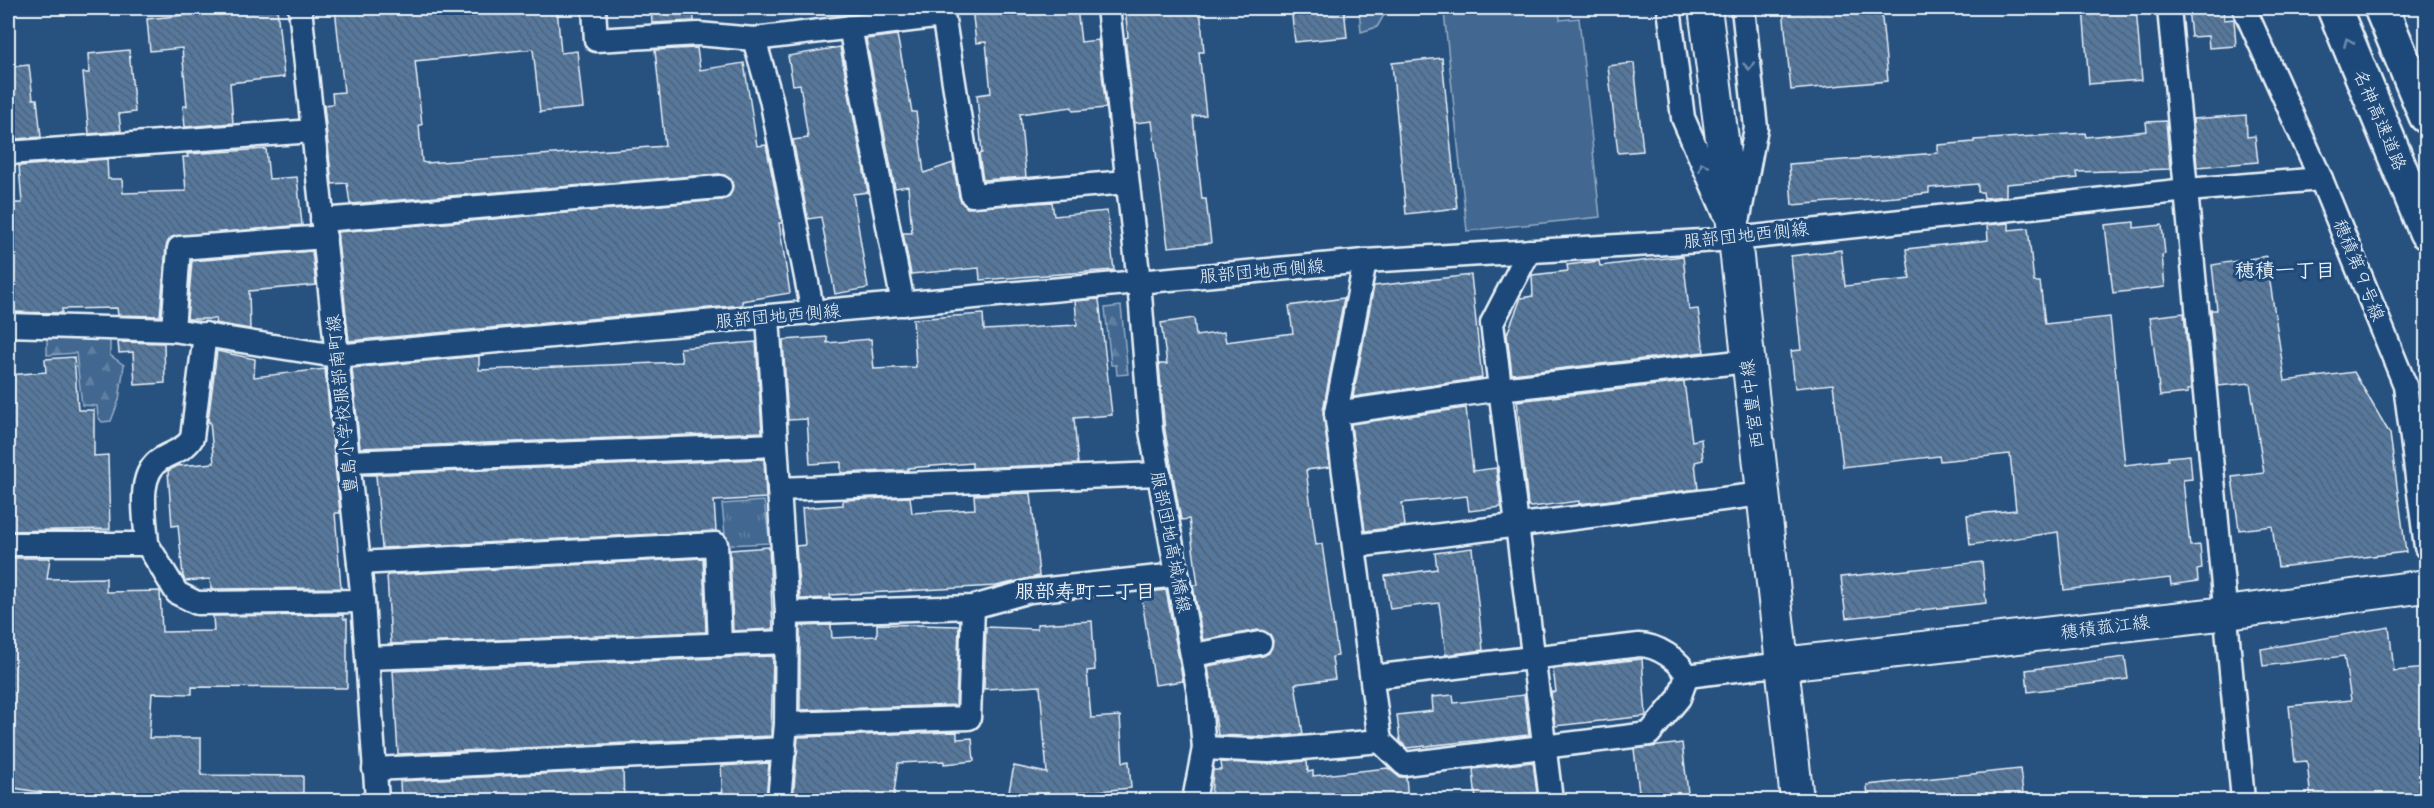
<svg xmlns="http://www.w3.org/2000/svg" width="2434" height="808" font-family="Pangolin,'Klee One',sans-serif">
<defs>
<pattern id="grass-tufts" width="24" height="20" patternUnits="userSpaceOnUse" patternTransform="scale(1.5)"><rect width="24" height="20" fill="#436891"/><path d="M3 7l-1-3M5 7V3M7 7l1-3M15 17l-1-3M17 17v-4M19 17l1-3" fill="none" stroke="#5e7ea1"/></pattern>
<pattern id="forest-firs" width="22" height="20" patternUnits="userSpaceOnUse" patternTransform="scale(1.5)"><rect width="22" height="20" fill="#436891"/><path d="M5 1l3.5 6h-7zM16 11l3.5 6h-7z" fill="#5e7ea1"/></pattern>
<pattern id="building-back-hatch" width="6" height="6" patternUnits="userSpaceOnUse" patternTransform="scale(1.5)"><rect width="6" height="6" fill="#57789d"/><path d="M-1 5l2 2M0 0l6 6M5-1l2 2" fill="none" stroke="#4f6278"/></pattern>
</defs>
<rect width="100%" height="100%" fill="#27517f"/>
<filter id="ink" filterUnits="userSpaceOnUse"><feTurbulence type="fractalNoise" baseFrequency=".0167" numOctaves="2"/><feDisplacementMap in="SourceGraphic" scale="12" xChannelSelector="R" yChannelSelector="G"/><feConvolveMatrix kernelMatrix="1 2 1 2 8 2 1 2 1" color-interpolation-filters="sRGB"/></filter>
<g filter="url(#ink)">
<!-- grass -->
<g fill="url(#grass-tufts)" stroke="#96acc4" stroke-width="1.5">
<polygon points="1359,8 1388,8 1377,27 1361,32"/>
<polygon points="764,501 770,543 726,545 722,504"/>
</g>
<!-- forest -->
<g fill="url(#forest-firs)" stroke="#96acc4" stroke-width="1.5">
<polygon points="1121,306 1128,374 1117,375 1116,365 1111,365 1105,308"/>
<polygon points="47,337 110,339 110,355 124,365 119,400 111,421 102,422 98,417 97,406 82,405 76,353 47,355"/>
</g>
<!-- park -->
<polygon fill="#436891" stroke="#96acc4" stroke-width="1.5" points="1423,8 1559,8 1560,20 1579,18 1600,217 1467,231 1444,12 1423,14"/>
<!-- building -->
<g fill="url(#building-back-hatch)" stroke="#e8f1f8" stroke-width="1.5">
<polygon points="222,8 277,8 284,77 230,83 233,123 185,127 183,106 187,106 182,48 150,51 147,19 223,11"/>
<polygon points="335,8 457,8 457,11 557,8 561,53 577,51 583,108 540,112 533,49 415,61 422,125 419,125 422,162 426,163 665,146 655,50 697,48 700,70 744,63 757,146 766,145 782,223 779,223 790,293 742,301 742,305 349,341 337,232 721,200 728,198 733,186 731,179 719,174 350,204 347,183 332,184 324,105 333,104 332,93 344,92"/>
<polygon points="651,8 693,8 694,21 652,23"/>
<polygon points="972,8 1077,8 1081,42 1098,40 1106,108 1073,111 1072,107 1020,114 1026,177 983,180 979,154 982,153 977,95 991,93 986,42 976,43"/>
<polygon points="1125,8 1200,8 1204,52 1199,52 1206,115 1193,116 1202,199 1206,199 1211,243 1168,247 1152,121 1135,123 1125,38 1128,37"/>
<polygon points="1291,8 1344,8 1347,37 1295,42"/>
<polygon points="1783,8 1881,8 1888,81 1791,90"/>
<polygon points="2083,8 2136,8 2142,80 2089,84"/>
<polygon points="2188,8 2223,8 2224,20 2234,19 2236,46 2209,48 2208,36 2191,37"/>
<polygon points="897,35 912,112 916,112 924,173 953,163 959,197 967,208 1052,202 1054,216 1107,211 1114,270 980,280 979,268 911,274 903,233 912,233 908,186 895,188 866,39"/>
<polygon points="840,47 868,192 853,194 868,288 835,294 821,217 808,219 793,140 808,138 800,84 793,85 788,56"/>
<polygon points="129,50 135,112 119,114 121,131 89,134 83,73 89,73 88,54"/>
<polygon points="1442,58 1457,208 1406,214 1392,63"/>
<polygon points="1634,63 1643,151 1618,153 1608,66"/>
<polygon points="29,65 33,99 37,99 41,137 16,139 16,135 8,136 8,67"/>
<polygon points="2246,115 2247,137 2255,136 2258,162 2197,167 2193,119"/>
<polygon points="2166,121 2170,169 2077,172 2078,178 2006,184 2006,196 1984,198 1983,192 1978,192 1978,184 1929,188 1929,193 1896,197 1792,205 1789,164 1938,153 1938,145 1974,142 1974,140 2085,133 2086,137 2147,131 2146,122"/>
<polygon points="266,149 269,179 297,177 302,225 172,237 166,247 160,316 118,315 117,308 62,309 62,313 8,312 8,203 22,203 19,166 107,159 108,179 122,179 123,193 186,191 183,157 188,157 187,154"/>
<polygon points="2134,222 2134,228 2162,225 2165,254 2162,255 2165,287 2113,293 2105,225"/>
<polygon points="2009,223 2009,230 2028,228 2034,282 2040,282 2045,324 2110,317 2125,465 2168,460 2168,457 2190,455 2192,479 2183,480 2190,546 2200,545 2202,569 2197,570 2198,581 2171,585 2170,578 2064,590 2058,532 1970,545 1967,515 2016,510 2010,454 1940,461 1939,456 1843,467 1833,384 1795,388 1791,351 1801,350 1791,256 1841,250 1845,286 1910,279 1906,249 1988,240 1987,225"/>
<polygon points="312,251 316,285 249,291 250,329 215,323 216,319 187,319 192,261"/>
<polygon points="1683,256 1689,310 1698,309 1704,352 1512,374 1507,334 1521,298 1533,296 1532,275 1568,271 1567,265 1599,261 1600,266"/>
<polygon points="2266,256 2285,381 2354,372 2390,434 2406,552 2278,567 2272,526 2239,530 2232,477 2264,473 2250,383 2218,386 2211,310 2217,310 2212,265"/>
<polygon points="1471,275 1482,378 1353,397 1374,286"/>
<polygon points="1344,298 1323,411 1330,467 1306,470 1316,545 1322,544 1338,656 1332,657 1335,679 1295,684 1303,734 1269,737 1218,735 1208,666 1263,656 1269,653 1273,641 1270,634 1258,630 1203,640 1193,585 1198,585 1189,519 1181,520 1165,431 1159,364 1167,364 1161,323 1194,318 1196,336 1224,332 1226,342 1293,333 1289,306"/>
<polygon points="1099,299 1112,415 1074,418 1078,464 972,468 972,463 908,468 908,470 841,473 841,462 810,464 807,419 788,420 783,340 827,337 827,343 871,339 874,369 916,367 913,319 983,314 984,330 1077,325 1075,301"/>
<polygon points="2184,313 2191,389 2187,390 2188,393 2160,396 2150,317"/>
<polygon points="118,342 164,343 165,383 135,385 133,352 119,353"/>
<polygon points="756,342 762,432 360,448 352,368 479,356 479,370 682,362 680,348"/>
<polygon points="217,351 255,359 254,377 325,369 340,513 335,513 341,588 211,589 210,579 185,581 183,576 178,525 172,526 168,471 177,466 214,463 210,422 208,422"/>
<polygon points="74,357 78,410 94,410 94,456 108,455 110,529 8,531 8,375 46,372 45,359"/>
<polygon points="1684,382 1692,441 1701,439 1703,460 1695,462 1698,489 1579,504 1579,501 1531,507 1528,505 1517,401"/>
<polygon points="1466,408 1473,471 1496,468 1501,507 1469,511 1467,496 1402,503 1405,526 1365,531 1351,424"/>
<polygon points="764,459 766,498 714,501 716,531 382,548 376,475 363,475"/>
<polygon points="1031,493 1039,576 996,586 830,595 831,598 800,599 796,546 805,545 802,508 843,505 843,500 910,497 912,513 975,509 974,495"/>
<polygon points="769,547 773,629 733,631 730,550"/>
<polygon points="1472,548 1483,650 1446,655 1439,603 1390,609 1385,576 1437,569 1435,553"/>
<polygon points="8,558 50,558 47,579 106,578 106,592 160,591 162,632 214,631 213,616 343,615 344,619 347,619 347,688 192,687 192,694 152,693 149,738 201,738 201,775 303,776 303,801 147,797 147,801 96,801 8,787"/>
<polygon points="703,558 706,632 391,644 387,575"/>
<polygon points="1982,562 1986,603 1846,618 1841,577"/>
<polygon points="1166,590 1183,681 1155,685 1141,593"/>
<polygon points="1092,621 1095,670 1087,671 1091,718 1120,716 1123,762 1129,761 1131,788 1053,795 1052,801 1007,801 1014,766 1047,773 1040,686 984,689 986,627 1037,629 1037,624"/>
<polygon points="877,624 959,626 956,705 800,710 800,626 831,625 832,638 877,636"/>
<polygon points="2389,627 2394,671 2427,668 2427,801 2311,801 2307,761 2295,762 2289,706 2351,700 2344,656 2263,666 2261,649"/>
<polygon points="773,656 771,736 398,754 393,671"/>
<polygon points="2125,657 2128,679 2028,692 2026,670"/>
<polygon points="1642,659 1646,716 1555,726 1551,692 1556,692 1553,669"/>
<polygon points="1453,695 1454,703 1524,695 1529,735 1407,748 1400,741 1397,715 1433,711 1432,697"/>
<polygon points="957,732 957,739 972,738 974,761 944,764 944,761 898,763 893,801 793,801 798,737"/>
<polygon points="1682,743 1689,801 1640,801 1634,749"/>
<polygon points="1307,761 1308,772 1313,771 1313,776 1388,768 1399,777 1406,777 1408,801 1229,801 1229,798 1211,798 1213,770 1222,770 1221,762 1269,764"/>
<polygon points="1533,762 1537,793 1524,794 1525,801 1476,801 1473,769"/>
<polygon points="769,763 766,801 723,801 721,766"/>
<polygon points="2020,769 2024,801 1868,801 1867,785"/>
<polygon points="623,770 624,801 401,801 400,781"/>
</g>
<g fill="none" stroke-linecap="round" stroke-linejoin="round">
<!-- street casing -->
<g stroke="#e8f1f8" stroke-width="27">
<g id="street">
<polyline points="300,8 363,601 377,800"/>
<polyline points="594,8 596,40 698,34 754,39 943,16"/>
<polyline points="942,8 972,195 1127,182"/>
<polyline points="1108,8 1139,282 1151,431 1199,694 1204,748 1194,800"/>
<polyline points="1669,8 1683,118 1724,212"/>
<polyline points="2169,8 2243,800"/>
<polyline points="2244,8 2321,179 2405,385 2426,547"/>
<polyline points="850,27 903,304"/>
<polyline points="754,39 771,99 813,313"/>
<polyline points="8,153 313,131"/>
<polyline points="1739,217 1756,128 1743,8"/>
<polyline points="322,220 720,187"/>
<polyline points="1529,251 1492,323 1551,800"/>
<polyline points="1365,261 1336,413 1380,741"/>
<polyline points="768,317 787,613 786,724 779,800"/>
<polyline points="8,325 173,330 336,356 1365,261 1735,239 2187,190 2321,179"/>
<polyline points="173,330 179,248 325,237"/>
<polyline points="1336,413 1500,389 1747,361"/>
<polyline points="348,462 776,445"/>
<polyline points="779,489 1158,474"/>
<polyline points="8,544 147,544 177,593 197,603 363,601"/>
<path d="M147,544C146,519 135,475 161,459C172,452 185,450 192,438L205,334"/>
<polyline points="1355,546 1762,494"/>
<polyline points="359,563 716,544 720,645"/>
<polyline points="787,613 973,607 1030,591 1177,575"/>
<polyline points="1193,655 1260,643"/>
<polyline points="368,658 787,642"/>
<path d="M1372,677L1639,645C1657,645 1680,660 1687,676"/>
<polyline points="786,724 969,718 973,607"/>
<polyline points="1204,748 1269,751 1380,741 1404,764 1649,734 1679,698 1687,676 1783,664"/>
<polyline points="374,769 785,749"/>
</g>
</g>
<!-- secondary casing -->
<g stroke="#e8f1f8" stroke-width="36">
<g id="secondary">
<polyline points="1705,8 1735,239 1797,800"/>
<polyline points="1783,664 2227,613 2426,586"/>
</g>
</g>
<!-- highway casing -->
<g stroke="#e8f1f8" stroke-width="38">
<g id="highway">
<polyline points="2334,8 2426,232"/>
<polyline points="2381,8 2426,116"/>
</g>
</g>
<!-- street -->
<use href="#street" stroke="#1f4a7a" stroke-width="22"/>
<!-- secondary -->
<use href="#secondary" stroke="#1f4a7a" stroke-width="32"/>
<!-- highway -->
<use href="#highway" stroke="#1f4a7a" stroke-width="33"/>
</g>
<!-- one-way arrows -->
<defs><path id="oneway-chevron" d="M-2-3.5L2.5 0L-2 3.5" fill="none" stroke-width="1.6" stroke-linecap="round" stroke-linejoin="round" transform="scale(1.5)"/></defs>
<g stroke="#6f8dac">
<use href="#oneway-chevron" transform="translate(2348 42) rotate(-113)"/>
<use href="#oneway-chevron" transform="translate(1749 66) rotate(84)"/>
<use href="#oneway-chevron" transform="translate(1703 166) rotate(-113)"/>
</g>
</g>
<g text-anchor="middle" stroke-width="6" stroke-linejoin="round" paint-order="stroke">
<!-- street labels -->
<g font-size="18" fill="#e8f1f8" stroke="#1f4a7a">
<text transform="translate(2380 120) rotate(67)" y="6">名神高速道路</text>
<text transform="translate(1746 235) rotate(-6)" y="6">服部団地西側線</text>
<text transform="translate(2359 270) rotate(68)" y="6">穂積第９号線</text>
<text transform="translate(1262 271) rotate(-5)" y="6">服部団地西側線</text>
<text transform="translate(778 316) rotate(-5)" y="6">服部団地西側線</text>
<text transform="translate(342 404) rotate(-96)" y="6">豊島小学校服部南町線</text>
<text transform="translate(1752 404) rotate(-97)" y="6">西宮豊中線</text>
<text transform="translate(1171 542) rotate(79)" y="6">服部団地高城橋線</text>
<text transform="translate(2105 627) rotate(-7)" y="6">穂積菰江線</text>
</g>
<!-- neighbourhood labels -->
<g font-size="20" font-weight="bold" fill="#e8f1f8" stroke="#1f4a7a">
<text x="2285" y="277">穂積一丁目</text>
<text x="1085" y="598">服部寿町二丁目</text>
</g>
</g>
<!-- margin -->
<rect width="2434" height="808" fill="none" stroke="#1f4a7a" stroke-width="30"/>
<rect x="15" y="15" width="2404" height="778" fill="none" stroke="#e8f1f8" stroke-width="2" filter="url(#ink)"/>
</svg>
